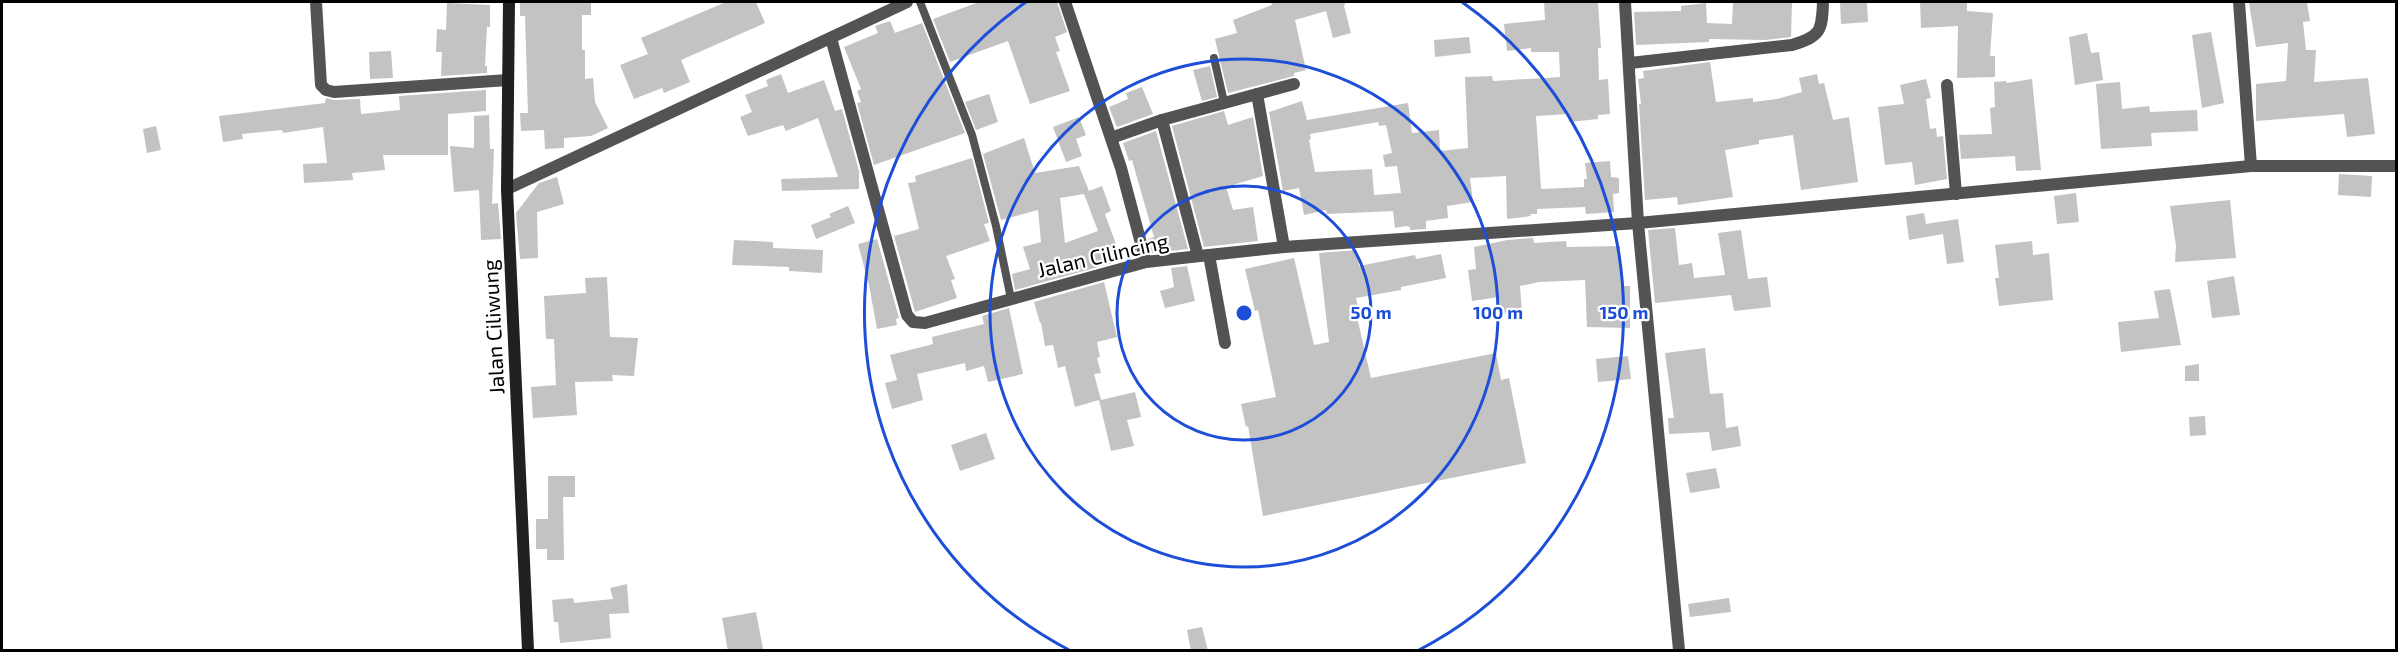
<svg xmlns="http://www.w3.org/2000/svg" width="2398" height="652" font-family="'Exo 2',sans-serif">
<rect width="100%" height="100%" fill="#fff"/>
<!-- building -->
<g fill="#c3c3c3" fill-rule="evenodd">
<polygon points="520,2 591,2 591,15 582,15 582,50 585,50 585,79 593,78 595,102 608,128 591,136 564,138 564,148 545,149 544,130 521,131 520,113 528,113 525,16 520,16"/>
<polygon points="726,2 756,2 765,23 681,60 690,82 664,93 662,88 634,99 620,65 648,54 641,38"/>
<polygon points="979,2 1057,2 1067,32 1055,37 1060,51 1056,52 1070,91 1030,104 1008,41 950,62 933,19"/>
<polygon points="1271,2 1346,2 1344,6 1351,33 1333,38 1326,11 1295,20 1306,70 1294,73 1294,76 1228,93 1215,39 1237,33 1233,20 1272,5"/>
<path d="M1544,2H1598L1601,48H1598L1599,80L1608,79L1610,114L1598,115V119L1569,122L1568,114L1536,116L1541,189L1584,187V179H1587L1585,163L1610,161L1611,177L1619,178V193L1613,194L1614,212L1586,214L1585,207L1537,209V214H1530L1531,216L1507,219L1506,176L1470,178L1473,202L1447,206L1448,218L1426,221V229L1410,230V227L1406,226L1395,228L1393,211L1327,214L1326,210L1304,215L1299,188L1283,191L1269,112L1302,101L1307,120L1408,103L1412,133L1439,130L1440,151L1468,148L1465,77L1492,76L1493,81L1560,77L1559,52H1531V48L1507,51L1504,24L1545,20ZM1378,122L1379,126L1386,125L1392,153L1383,155L1385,167L1397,166L1401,193L1374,195L1372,169L1315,172L1309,140L1311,139L1310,134Z"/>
<polygon points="1733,2 1792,2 1791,37 1765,40 1709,39 1709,42 1636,45 1634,12 1681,11 1681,6 1706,3 1707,23 1732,24"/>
<polygon points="1840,2 1867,2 1868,22 1841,24"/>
<polygon points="1920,2 1967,2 1967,11 1993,13 1990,56 1995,56 1995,77 1957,78 1958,26 1921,28"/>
<polygon points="2263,2 2307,2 2310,21 2303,22 2306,50 2316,50 2314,82 2368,78 2375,134 2347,137 2344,114 2256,121 2256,84 2286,81 2288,43 2256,47 2249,3"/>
<polygon points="447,3 490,5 490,27 487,27 485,66 487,66 487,73 441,76 442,52 436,52 437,29 446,30"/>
<polygon points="890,21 895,33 922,23 965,133 874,165 857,103 861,102 857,91 861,89 844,47 878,33 875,26"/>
<polygon points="2211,32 2224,103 2202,108 2192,35"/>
<polygon points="2087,33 2091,53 2099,52 2103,80 2075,85 2069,37"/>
<polygon points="1469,37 1471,53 1435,57 1434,40"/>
<polygon points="391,51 393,78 370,79 369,52"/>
<polygon points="1710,62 1716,102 1753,98 1753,102 1777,99 1802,92 1799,78 1817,74 1819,84 1824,83 1833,120 1849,117 1858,182 1801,190 1793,135 1759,140 1759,144 1725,150 1733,197 1678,205 1677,197 1645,200 1639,104 1641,104 1638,79 1644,78 1643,71"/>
<polygon points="1210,66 1217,97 1202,101 1193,70"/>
<polygon points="781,74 788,93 824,80 835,111 842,109 859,171 859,189 782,191 781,179 838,177 818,118 786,131 783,125 748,136 740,117 752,112 745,95 768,86 766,80"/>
<polygon points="1926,79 1931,98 1926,99 1930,129 1936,128 1937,137 1943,136 1947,179 1915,185 1912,162 1885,165 1878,107 1904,104 1900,85"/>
<polygon points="2032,79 2041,170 2016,171 2015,156 1961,159 1959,135 1992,134 1990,108 1995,107 1994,82 2006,81 2007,83"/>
<polygon points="2120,82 2122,109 2149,106 2150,112 2197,110 2198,131 2151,133 2152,146 2101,149 2096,84"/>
<polygon points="1142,87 1153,114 1117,127 1109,107 1128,99 1126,93"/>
<polygon points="486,90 486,111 448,114 448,155 383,155 385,170 352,173 353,180 304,183 303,164 327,163 323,127 283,133 282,130 242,134 243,139 223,142 219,116 325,103 326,98 334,100 360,99 361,114 400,110 399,96"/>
<polygon points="989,94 998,122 976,130 965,102"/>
<polygon points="1224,111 1228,125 1253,117 1263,176 1226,187 1233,210 1253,207 1258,241 1204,247 1172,126"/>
<polygon points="489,115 490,149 494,149 492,204 498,203 501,239 481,240 479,190 454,192 450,146 474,148 474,116"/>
<polygon points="1079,117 1086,135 1076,139 1082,156 1066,162 1053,127"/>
<polygon points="156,126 161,150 147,153 143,129"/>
<polygon points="1156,131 1188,249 1152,253 1148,239 1154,237 1132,160 1129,161 1123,143"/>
<path d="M1024,138L1035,173L1079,166L1089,191L1102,186L1111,211L1105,214L1117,247L1112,248L1116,262L1015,290L1012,274L1030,269L1023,247L1041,242L1038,210L1001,220L983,154ZM1084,194L1098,231L1065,243L1060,198Z"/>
<polygon points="972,158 989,223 984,224 990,241 946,256 955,279 951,280 957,298 915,312 894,236 919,229 908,183 916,182 915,176"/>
<polygon points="2339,174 2372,176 2371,197 2338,195"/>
<polygon points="557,177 564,204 537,212 538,258 520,259 516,213 539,183"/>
<polygon points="2076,193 2079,222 2057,224 2054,196"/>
<polygon points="2230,200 2236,258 2175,262 2176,246 2170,206"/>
<polygon points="848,206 855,223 816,239 811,225 831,217 829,214"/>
<polygon points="1924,213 1926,224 1958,219 1964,262 1947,264 1943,234 1909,240 1906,216"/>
<polygon points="1675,228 1679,265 1692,263 1694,278 1725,275 1718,233 1741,230 1748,279 1767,277 1771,307 1734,311 1731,295 1655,303 1648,230"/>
<polygon points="1533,238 1534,243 1566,241 1567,247 1620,246 1621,286 1630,286 1630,328 1587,327 1585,280 1539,282 1520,286 1522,312 1500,314 1499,297 1472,301 1468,270 1476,269 1474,247 1507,240"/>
<polygon points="877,239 899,318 896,319 897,325 877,329 869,285 858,244"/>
<polygon points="734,240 773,242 773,248 823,250 822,273 789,271 789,267 732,265"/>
<polygon points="2032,241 2033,255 2049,253 2053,300 1999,306 1995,278 1999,278 1995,245"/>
<polygon points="1357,250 1359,266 1415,255 1416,259 1441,254 1446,278 1401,287 1401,290 1356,298 1360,316 1357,317 1371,378 1496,353 1501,380 1509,378 1526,463 1263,516 1248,426 1246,427 1241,404 1276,397 1258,310 1255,311 1245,269 1294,258 1314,345 1329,342 1319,253"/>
<polygon points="1187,266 1195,301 1165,308 1160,291 1174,287 1171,268"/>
<polygon points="2234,276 2240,315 2212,318 2207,281"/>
<polygon points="607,277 610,337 638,338 634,376 612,375 613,381 575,382 577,415 533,418 531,387 556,385 554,339 546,339 544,296 586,293 585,278"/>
<polygon points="1104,282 1117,337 1097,342 1100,357 1097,358 1101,373 1094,374 1101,400 1135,392 1141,417 1127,420 1134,446 1111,451 1099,400 1075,407 1065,366 1058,368 1053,345 1045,346 1041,323 1040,323 1034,302"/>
<polygon points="2170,289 2181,345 2121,352 2118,322 2159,318 2154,291"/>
<polygon points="1009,308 1023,374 988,382 984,366 966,371 965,363 917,374 923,400 892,409 885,383 897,380 890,355 933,344 932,337 984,324 982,316"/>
<polygon points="1705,348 1710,394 1723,393 1726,428 1738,426 1741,446 1712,451 1709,432 1669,434 1668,418 1674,418 1665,353"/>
<polygon points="1628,356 1631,379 1598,382 1596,359"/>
<polygon points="2199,364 2199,381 2185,381 2185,366"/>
<polygon points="2205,416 2206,435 2190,436 2189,417"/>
<polygon points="986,433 995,459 960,471 951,445"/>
<polygon points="1716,468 1720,488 1690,493 1686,473"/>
<polygon points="548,476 575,476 575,497 563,497 564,560 547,560 547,549 536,549 536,519 548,519"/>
<polygon points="627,584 629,613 609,614 611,638 560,643 558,622 554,622 552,600 573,598 574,603 613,599 610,588"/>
<polygon points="1729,598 1731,612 1690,617 1688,604"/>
<polygon points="756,612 763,649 728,651 722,618"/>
<polygon points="1202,627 1208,651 1191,651 1187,630"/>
</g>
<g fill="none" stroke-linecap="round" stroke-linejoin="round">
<!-- lane -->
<g stroke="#535353" stroke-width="8">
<polyline points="920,2 972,135 996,226 1011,299"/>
<polyline points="1214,58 1224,102"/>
</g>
<!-- street -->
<g stroke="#535353" stroke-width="12">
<polyline points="316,2 321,85 326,90 334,92 508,80"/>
<polyline points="1065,2 1121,168 1146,262"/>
<polyline points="1625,2 1638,223 1679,650"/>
<polyline points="2239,2 2251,166"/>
<polyline points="831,38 907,315 913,322 925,323 1146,262 1209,255 1284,247 1638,223 2251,166 2396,166"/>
<path d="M1630,63L1792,45C1821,36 1822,31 1823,2"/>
<polyline points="1947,85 1956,194"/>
<polyline points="1257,94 1294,84"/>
<polyline points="1111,138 1162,120"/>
<polyline points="507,189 907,2"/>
<polyline points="1209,255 1225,343"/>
<polyline points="1198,256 1162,120 1257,94 1284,247"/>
</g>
<!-- secondary -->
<polyline stroke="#202020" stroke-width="12" points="509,2 507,189 528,650"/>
</g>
<!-- distance rings -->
<g fill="none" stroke="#1d4ed8" stroke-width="3">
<circle cx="1244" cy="313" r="127"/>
<circle cx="1244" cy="313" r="254"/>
<path d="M1069 650A380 380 0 0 1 1026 2M1462 2A380 380 0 0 1 1419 650"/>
</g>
<g text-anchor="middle" stroke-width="4.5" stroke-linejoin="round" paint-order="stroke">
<!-- street labels -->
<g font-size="21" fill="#000" stroke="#fff">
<text transform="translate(1103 256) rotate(-13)" y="7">Jalan Cilincing</text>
<text transform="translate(494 327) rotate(-93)" y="7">Jalan Ciliwung</text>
</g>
</g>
<circle cx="1244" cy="313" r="9" fill="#1d4ed8" stroke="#fff" stroke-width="3"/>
<g font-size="18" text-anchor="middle" font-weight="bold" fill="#1d4ed8" stroke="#fff" stroke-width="4.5" stroke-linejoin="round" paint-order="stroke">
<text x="1371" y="319">50 m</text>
<text x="1498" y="319">100 m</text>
<text x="1624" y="319">150 m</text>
</g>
<!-- border -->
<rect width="2398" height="652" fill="none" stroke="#000000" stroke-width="6"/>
</svg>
